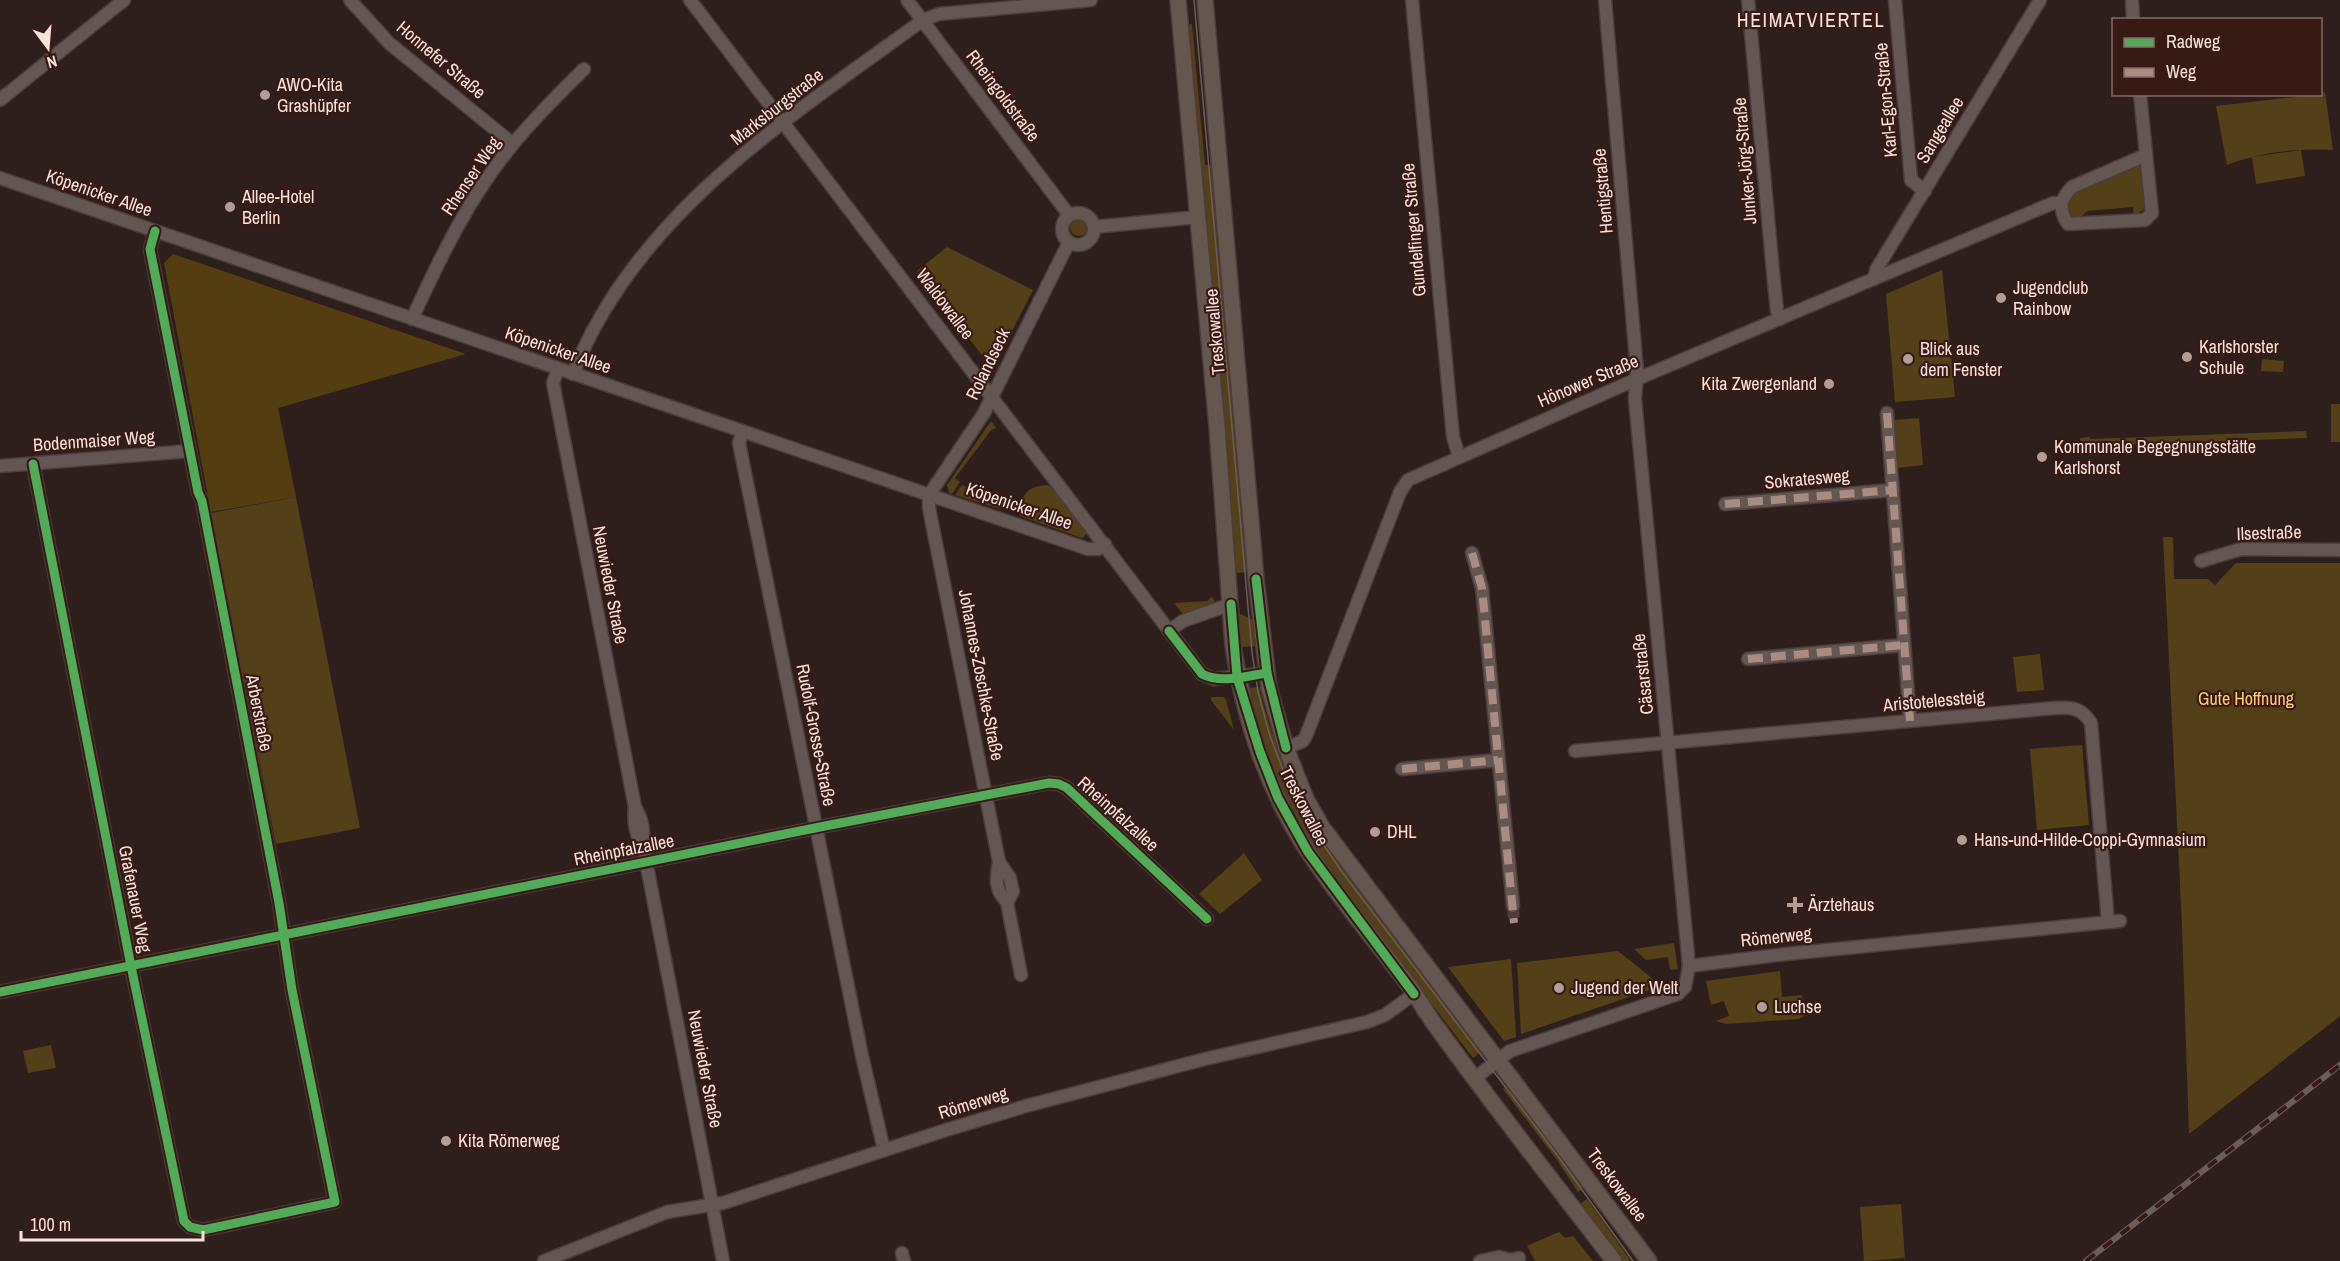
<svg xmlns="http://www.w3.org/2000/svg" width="2340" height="1261" font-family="'Archivo Narrow',sans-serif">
<rect width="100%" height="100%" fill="#2f1f1c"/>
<!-- green -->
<g fill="#544018">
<polygon points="1192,24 1205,165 1211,165 1247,572 1236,573 1188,25"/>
<path d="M2325,92L2333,150C2296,148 2262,152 2227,165L2216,106L2320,94Z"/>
<polygon points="2301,150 2305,176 2256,184 2252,157"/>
<path d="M2136,165L2142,167L2146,208L2134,216L2133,207L2087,211L2081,217H2071C2063,208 2068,198 2075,190Z"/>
<circle cx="1079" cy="227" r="9"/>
<polygon points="947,247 1033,290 998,358 984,358 917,271"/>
<polygon points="1942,270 1955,397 1895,402 1886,294"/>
<polygon points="2262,359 2284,361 2283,372 2261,371"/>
<rect x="2331" y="404" width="9" height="38"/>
<polygon points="1919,418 1923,465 1897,468 1893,420"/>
<polygon points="991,421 996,428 991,430 955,478 960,482 952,494 949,493 947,485"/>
<polygon points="2306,431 2307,438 2091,446 2090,448 2080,449 2080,438 2090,437 2090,439"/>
<path d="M1047,485L1052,487L1087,533L1082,538L1020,516L1017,509C1026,492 1027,487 1047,485Z"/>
<polygon points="296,497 360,828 276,844 211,513"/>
<polygon points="2163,537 2173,537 2174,579 2208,579 2215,585 2236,563 2340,563 2340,1016 2189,1134 2182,925"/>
<polygon points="1212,597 1215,601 1206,607 1184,615 1174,603 1207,601"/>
<polygon points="1238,613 1253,620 1255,646 1241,647"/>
<polygon points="2040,654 2044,690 2017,692 2013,657"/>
<path d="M1259,687C1282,786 1330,851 1390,931C1421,971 1452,1011 1482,1051L1473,1058L1320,858L1290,809L1265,752L1248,688Z"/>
<polygon points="1211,697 1223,697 1226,700 1234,730 1211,700"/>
<polygon points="2082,745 2089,825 2037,830 2030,749"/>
<polygon points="1244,853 1262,880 1220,914 1199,894"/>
<polygon points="1674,943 1678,969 1670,970 1668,957 1646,960 1634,949"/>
<polygon points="1618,951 1653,979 1655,988 1521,1034 1517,963"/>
<polygon points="1511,959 1516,1037 1504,1041 1448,967"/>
<polygon points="1780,971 1782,997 1802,995 1804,1016 1799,1019 1726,1024 1716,1021 1729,1016 1724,1001 1711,1005 1706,981"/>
<polygon points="51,1045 56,1068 28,1073 23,1051"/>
<polygon points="1505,1087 1508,1091 1511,1088 1585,1183 1581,1185 1583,1188 1578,1192 1557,1160 1503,1089"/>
<polygon points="1587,1199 1631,1261 1622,1261 1577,1206"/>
<polygon points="1901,1204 1905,1258 1864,1261 1860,1207"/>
<polygon points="1559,1232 1565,1238 1573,1236 1593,1261 1535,1261 1527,1246"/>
</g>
<!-- forest -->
<g fill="#543e11">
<polygon points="173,254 466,354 278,408 296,497 211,512 164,263"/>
<polygon points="962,485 993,497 995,501 1001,503 1000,509 955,495"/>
</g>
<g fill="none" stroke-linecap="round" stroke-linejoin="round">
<!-- minor-tunnel -->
<polyline stroke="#4d3c39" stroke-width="12" stroke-dasharray="12 6" stroke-linecap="butt" points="1513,906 1514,923"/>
<!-- minor casing -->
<g stroke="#4b3d3b" stroke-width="15">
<g id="minor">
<polyline points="350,0 389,43 513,144"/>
<polyline points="690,0 1202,674 1214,679 1267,673"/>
<polyline points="907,0 1069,215"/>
<polyline points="1412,0 1453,437 1459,456"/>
<polyline points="1748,0 1773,272 1777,311 1780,319"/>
<polyline points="1895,0 1911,180 1925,191"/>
<polyline points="2132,0 2133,20"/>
<path d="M2140,94L2152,213L2145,220L2068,224C2058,210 2060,199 2072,187L2146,155"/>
<polyline points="0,100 124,0"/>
<polyline points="0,178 1088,549 1099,549 1105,544"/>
<circle cx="1078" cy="229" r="16"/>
<polyline points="1094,227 1198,217"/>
<polyline points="1874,279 1876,270 2040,0"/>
<path d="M412,319C440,258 470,195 514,143C535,117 560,93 584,69"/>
<path d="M558,369L553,383L635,807C633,823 636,834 643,848"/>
<path d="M573,374C635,214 790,117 923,20L939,14L1091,0"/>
<polyline points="1887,413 1910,721"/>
<polyline points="742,433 739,443 862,1056 884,1150"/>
<polyline points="33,464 131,966 184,1221 190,1227 203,1230 335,1202 292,990 279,903 202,501 198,492 150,249 155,231"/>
<polyline points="0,466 190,451"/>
<path d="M929,495V508L999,862C996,879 994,889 1007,902L1021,975"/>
<polyline points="929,495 984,413 1069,242"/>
<polyline points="1725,504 1893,490"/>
<polyline points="1472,553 1482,588 1513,906"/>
<polyline points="2201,561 2241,549 2340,550"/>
<polyline points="1169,631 1183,621 1231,604"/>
<polyline points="1748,659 1904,645"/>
<polyline points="1286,748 1303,741 1306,736 1400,492 1408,480 1637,379 2053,203 2060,203"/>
<path d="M1575,751L2055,708C2072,707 2082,708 2091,723L2108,922"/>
<polyline points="1402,769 1498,760"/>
<path d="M635,807C647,828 641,835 645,856L723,1261"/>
<polyline points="999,862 1010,878 1013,892 1007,902"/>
<polyline points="1689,966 1786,954 2120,921"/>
<polyline points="0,992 825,826 1049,783 1059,784 1067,788 1207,919"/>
<polyline points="1475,1078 1510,1051 1678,994 1685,987 1689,966 1635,399 1637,371 1605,0"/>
<polyline points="902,1253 904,1261"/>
<polyline points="544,1261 667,1212 723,1203 946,1130 1026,1106 1205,1059 1367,1022 1385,1015 1414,994"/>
<polyline points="1480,1261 1499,1257 1511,1260 1519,1258"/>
</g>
</g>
<!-- major casing -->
<g stroke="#4b3d3b" stroke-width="18">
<g id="major">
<path d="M1178,0L1217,427L1233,645C1243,717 1268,792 1309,853C1341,901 1379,945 1413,991C1421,1004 1429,1017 1438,1029C1495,1108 1555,1184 1614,1261"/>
<polyline points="1205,0 1256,579 1269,688 1286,748 1306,799 1322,827 1649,1261"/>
</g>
</g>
<!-- minor -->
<use href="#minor" stroke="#635653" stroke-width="12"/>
<!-- major -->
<use href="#major" stroke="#665650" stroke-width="15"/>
<!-- tram -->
<polyline stroke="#6a5d5a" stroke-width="1.5" points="1194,0 1252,652 1258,692 1269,733 1287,781 1313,829 1342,872 1557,1155 1633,1261"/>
<!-- rail casing -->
<g stroke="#6a5d5a" stroke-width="6">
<polyline id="rail" points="2086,1261 2340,1065"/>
</g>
<!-- rail -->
<use href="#rail" stroke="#371a14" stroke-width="4" stroke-dasharray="11" stroke-linecap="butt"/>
<!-- quiet -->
<g stroke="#a88b81" stroke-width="8" stroke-dasharray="15 8" stroke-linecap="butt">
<polyline points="1887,413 1910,721"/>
<polyline points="1725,504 1893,490"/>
<polyline points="1472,553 1482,588 1514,923"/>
<polyline points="1748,659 1904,645"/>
<polyline points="1402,769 1498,760"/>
</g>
<!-- cycleway casing -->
<g stroke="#371a14" stroke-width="13">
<g id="cycleway">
<polyline points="33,464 131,966 184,1221 190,1227 203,1230 335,1202 292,990 279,903 202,501 198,492 150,249 155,231"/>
<polyline points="1256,579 1267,673 1286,748"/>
<polyline points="1231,604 1237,677 1260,752 1278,798 1308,852 1414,994"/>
<path d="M1169,631L1202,674C1221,684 1246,676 1267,673"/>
<polyline points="0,992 825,826 1049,783 1059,784 1067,788 1207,919"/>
</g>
</g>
<!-- cycleway -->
<use href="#cycleway" stroke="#51ab58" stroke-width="9"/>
</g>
<!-- markers -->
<g fill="#b19e99" stroke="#371a14" stroke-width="2">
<circle cx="265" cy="95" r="6"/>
<circle cx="230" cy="207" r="6"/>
<circle cx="2001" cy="298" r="6"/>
<circle cx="2187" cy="357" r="6"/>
<circle cx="1908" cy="359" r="6"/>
<circle cx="1829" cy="384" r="6"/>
<circle cx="2042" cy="457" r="6"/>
<circle cx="1375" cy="832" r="6"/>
<circle cx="1962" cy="840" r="6"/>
<path d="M1792 896h6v6h6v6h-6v6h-6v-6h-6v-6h6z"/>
<circle cx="1559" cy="988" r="6"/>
<circle cx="1762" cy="1007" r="6"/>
<circle cx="446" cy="1141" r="6"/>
</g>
<g text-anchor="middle" stroke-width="4.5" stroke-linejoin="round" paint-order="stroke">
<!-- street labels -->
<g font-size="18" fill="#f7e2dd" stroke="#371a14">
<text transform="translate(441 60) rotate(40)" y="6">Honnefer Straße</text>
<text transform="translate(1003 96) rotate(53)" y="6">Rheingoldstraße</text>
<text transform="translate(1886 100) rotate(-95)" y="6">Karl-Egon-Straße</text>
<text transform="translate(777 107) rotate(-38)" y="6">Marksburgstraße</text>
<text transform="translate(1940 130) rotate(-59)" y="6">Sangeallee</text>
<text transform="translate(1745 161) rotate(-95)" y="6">Junker-Jörg-Straße</text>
<text transform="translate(471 176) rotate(-56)" y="6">Rhenser Weg</text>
<text transform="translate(1603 191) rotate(-95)" y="6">Hentigstraße</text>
<text transform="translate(99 193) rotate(19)" y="6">Köpenicker Allee</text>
<text transform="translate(1414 230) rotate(-95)" y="6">Gundelfinger Straße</text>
<text transform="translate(945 304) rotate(53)" y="6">Waldowallee</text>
<text transform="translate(1215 332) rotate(-95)" y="6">Treskowallee</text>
<text transform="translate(558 350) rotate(19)" y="6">Köpenicker Allee</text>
<text transform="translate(988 364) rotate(-64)" y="6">Rolandseck</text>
<text transform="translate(1588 381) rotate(-23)" y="6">Hönower Straße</text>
<text transform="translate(94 441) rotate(-4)" y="6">Bodenmaiser Weg</text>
<text transform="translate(1807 479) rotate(-5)" y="6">Sokratesweg</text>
<text transform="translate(1019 506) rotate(19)" y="6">Köpenicker Allee</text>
<text transform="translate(2269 533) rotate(-2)" y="6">Ilsestraße</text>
<text transform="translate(610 585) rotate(79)" y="6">Neuwieder Straße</text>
<text transform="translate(1643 674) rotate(-96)" y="6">Cäsarstraße</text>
<text transform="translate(981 675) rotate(79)" y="6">Johannes-Zoschke-Straße</text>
<text transform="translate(1934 701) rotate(-5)" y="6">Aristotelessteig</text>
<text transform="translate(259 713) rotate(79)" y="6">Arberstraße</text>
<text transform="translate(816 735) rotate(79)" y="6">Rudolf-Grosse-Straße</text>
<text transform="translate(1304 806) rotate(63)" y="6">Treskowallee</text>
<text transform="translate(1118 814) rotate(42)" y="6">Rheinpfalzallee</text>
<text transform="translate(624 850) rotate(-11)" y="6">Rheinpfalzallee</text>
<text transform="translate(135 899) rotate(79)" y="6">Grafenauer Weg</text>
<text transform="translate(1776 937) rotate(-6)" y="6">Römerweg</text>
<text transform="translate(705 1069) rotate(79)" y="6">Neuwieder Straße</text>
<text transform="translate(973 1103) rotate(-17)" y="6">Römerweg</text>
<text transform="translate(1617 1185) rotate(53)" y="6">Treskowallee</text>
</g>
<!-- poi labels -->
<g font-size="18" fill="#f7e2dd" stroke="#371a14" text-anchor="start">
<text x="277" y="91">AWO-Kita<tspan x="277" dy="21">Grashüpfer</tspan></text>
<text x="242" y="203">Allee-Hotel<tspan x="242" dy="21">Berlin</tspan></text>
<text x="2013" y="294">Jugendclub<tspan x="2013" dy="21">Rainbow</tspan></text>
<text x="2199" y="353">Karlshorster<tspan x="2199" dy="21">Schule</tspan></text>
<text x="1920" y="355">Blick aus<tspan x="1920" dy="21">dem Fenster</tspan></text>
<text x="1817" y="390" text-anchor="end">Kita Zwergenland</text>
<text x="2054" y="453">Kommunale Begegnungsstätte<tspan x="2054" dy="21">Karlshorst</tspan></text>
<text x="1387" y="838">DHL</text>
<text x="1974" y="846">Hans-und-Hilde-Coppi-Gymnasium</text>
<text x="1808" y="911">Ärztehaus</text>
<text x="1571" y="994">Jugend der Welt</text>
<text x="1774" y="1013">Luchse</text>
<text x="458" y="1147">Kita Römerweg</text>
</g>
<!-- park labels -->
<g font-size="18" fill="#fecf74" stroke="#371a14">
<text x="2246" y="705">Gute Hoffnung</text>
</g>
<!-- neighbourhood labels -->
<g font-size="20" letter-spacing="1.5" fill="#f7e2dd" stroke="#371a14">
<text x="1811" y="27">HEIMATVIERTEL</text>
</g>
</g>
<!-- legend -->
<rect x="2112" y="18" width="210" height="78" fill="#371a14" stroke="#846a64" stroke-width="1.5"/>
<rect x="2124" y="38" width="30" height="9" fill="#51ab58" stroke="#846a64" stroke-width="1.5"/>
<text x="2166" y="48" font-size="18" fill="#f7e2dd">Radweg</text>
<rect x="2124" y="68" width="30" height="9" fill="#a88b81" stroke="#846a64" stroke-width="1.5"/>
<text x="2166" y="78" font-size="18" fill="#f7e2dd">Weg</text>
<!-- north arrow -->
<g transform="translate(48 48) rotate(164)" stroke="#371a14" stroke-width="4.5" paint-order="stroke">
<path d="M0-4.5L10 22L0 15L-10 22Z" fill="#f7e2dd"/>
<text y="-9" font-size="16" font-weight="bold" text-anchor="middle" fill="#f7e2dd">N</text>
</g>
<!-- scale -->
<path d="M21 1231v9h182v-9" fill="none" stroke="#f7e2dd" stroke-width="3"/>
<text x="30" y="1231" font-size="18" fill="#f7e2dd" stroke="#371a14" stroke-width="4.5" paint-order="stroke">100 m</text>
</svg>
